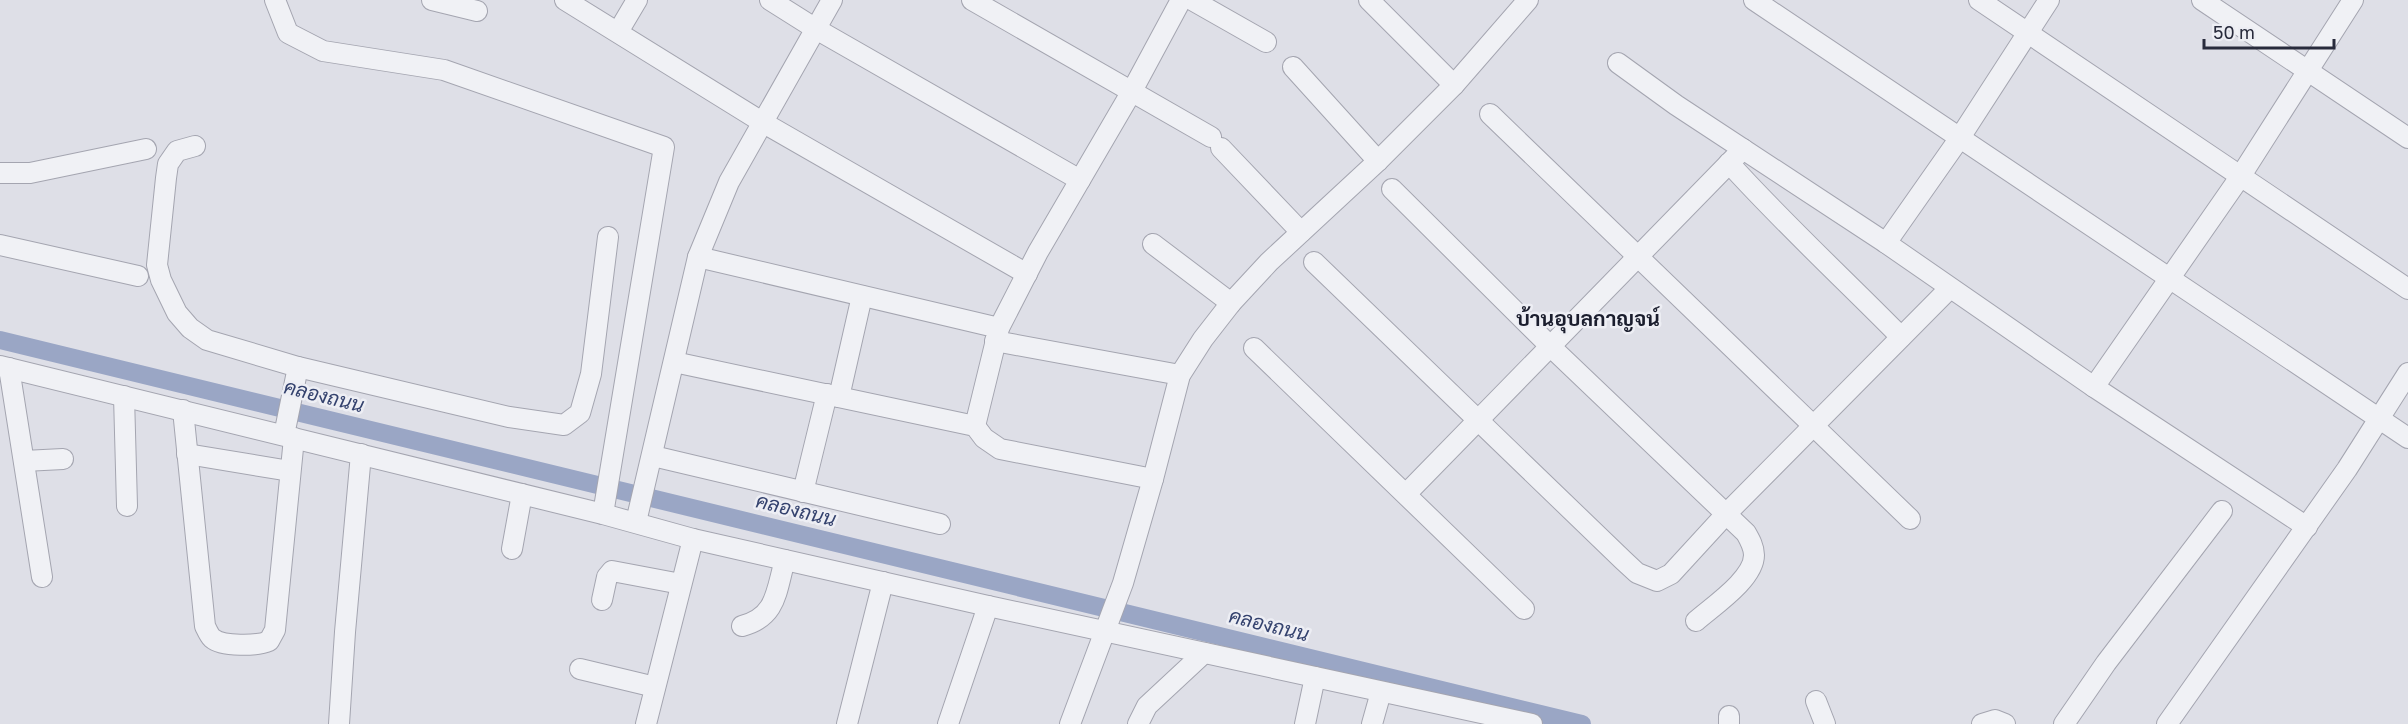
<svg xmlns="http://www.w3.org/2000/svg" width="2408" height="724" font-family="'Golos Text',Sarabun,sans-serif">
<rect width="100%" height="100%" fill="#dedfe7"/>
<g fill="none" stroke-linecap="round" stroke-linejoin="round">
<!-- canal -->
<polyline stroke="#9aa6c5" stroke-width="18" points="0,340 1582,724"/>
<!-- minor casing -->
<g stroke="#a4a5b0" stroke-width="22">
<g id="minor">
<polyline points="275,0 288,33 323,51 444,70 664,147 603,514"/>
<polyline points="432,0 477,11"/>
<polyline points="565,0 762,122 1027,274"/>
<polyline points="770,0 816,29 1080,180"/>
<polyline points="972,0 1211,137"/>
<polyline points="1192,0 1266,42"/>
<polyline points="1369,0 1454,85"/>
<polyline points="1754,0 2408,438"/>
<polyline points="1979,0 2408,289"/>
<polyline points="2202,0 2408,138"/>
<polyline points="618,32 637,0"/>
<polyline points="1618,63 1676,105 1886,243 2094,387 2307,527"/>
<polyline points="1293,67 1378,161"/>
<polyline points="1490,114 1910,519"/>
<polyline points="195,146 177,151 168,164 166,178 157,265 161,280 177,313 190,328 207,340 298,367 284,435"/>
<polyline points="1221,148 1301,232"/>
<path d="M1729,163C1784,224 1844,279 1901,337"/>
<polyline points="0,173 30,173 146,149"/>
<path d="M1392,189L1551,347L1746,533C1750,540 1754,547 1754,555C1754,579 1713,606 1696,621"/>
<polyline points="1886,243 1959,139 2049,0"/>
<polyline points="1153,244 1231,303"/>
<polyline points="0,245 138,276"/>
<polyline points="698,257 999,328"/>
<polyline points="1314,262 1623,560 1637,573 1657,581 1671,574 1727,513 1949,289"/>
<polyline points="995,341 1180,375"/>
<polyline points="1254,348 1524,609"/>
<polyline points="674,362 975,426 984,438 1000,449 1153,479"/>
<polyline points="0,366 603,514 693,539 988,606 1532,724"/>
<polyline points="298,367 509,417 564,425 580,413 591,374 608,237"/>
<polyline points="9,368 42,577"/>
<polyline points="2094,387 2240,177 2353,0"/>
<polyline points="124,396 127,506"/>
<polyline points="839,397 862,296"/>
<path d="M183,410L205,626C207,630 209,635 212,638C222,647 258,646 269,641L275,630L294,438"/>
<polyline points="975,426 999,328 1038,252 1132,91 1181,0"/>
<polyline points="187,454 290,471"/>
<polyline points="653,456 940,524"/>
<polyline points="24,461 63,459"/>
<polyline points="803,492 827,394"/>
<polyline points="1406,494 1743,149"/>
<polyline points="636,522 698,257 729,182 832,0"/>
<polyline points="512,549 522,494"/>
<polyline points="602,600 607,577 612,571 681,584"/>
<path d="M742,626C777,617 776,591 785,560"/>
<polyline points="580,669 655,687"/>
<polyline points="1816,701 1825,724"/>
<polyline points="1729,716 1729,724"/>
<polyline points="339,724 345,632 361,454"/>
<polyline points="646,724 693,539"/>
<polyline points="847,724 883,582"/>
<polyline points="948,724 988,606"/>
<polyline points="1070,724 1123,583 1153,479 1180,375 1203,339 1231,303 1269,262 1378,161 1454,85 1528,0"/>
<polyline points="1138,724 1147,706 1204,653"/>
<polyline points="1305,724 1315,677"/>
<polyline points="1372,724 1381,692"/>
<polyline points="1982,724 1995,720 2005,724"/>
<polyline points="2064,724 2106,663 2222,511"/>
<polyline points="2167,724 2347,469 2408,373"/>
</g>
</g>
<!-- minor -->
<use href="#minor" stroke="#f0f1f5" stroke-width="20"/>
</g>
<g text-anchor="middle" stroke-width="5" stroke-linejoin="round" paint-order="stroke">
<!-- water labels -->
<g font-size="20" font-style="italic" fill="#34426e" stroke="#edeef4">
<text transform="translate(324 396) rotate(14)" y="7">คลองถนน</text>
<text transform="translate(796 510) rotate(14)" y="7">คลองถนน</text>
<text transform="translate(1269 625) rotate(14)" y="7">คลองถนน</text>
</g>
<!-- quarter labels -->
<g font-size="21" font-weight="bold" fill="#1a1d2d" stroke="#edeef4">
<text x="1588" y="326">บ้านอุบลกาญจน์</text>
</g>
</g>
<!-- scale -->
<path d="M2204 39v9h130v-9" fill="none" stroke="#282b3c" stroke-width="3"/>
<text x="2213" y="39" font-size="18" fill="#282b3c" stroke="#edeef4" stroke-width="4.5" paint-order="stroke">50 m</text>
</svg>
